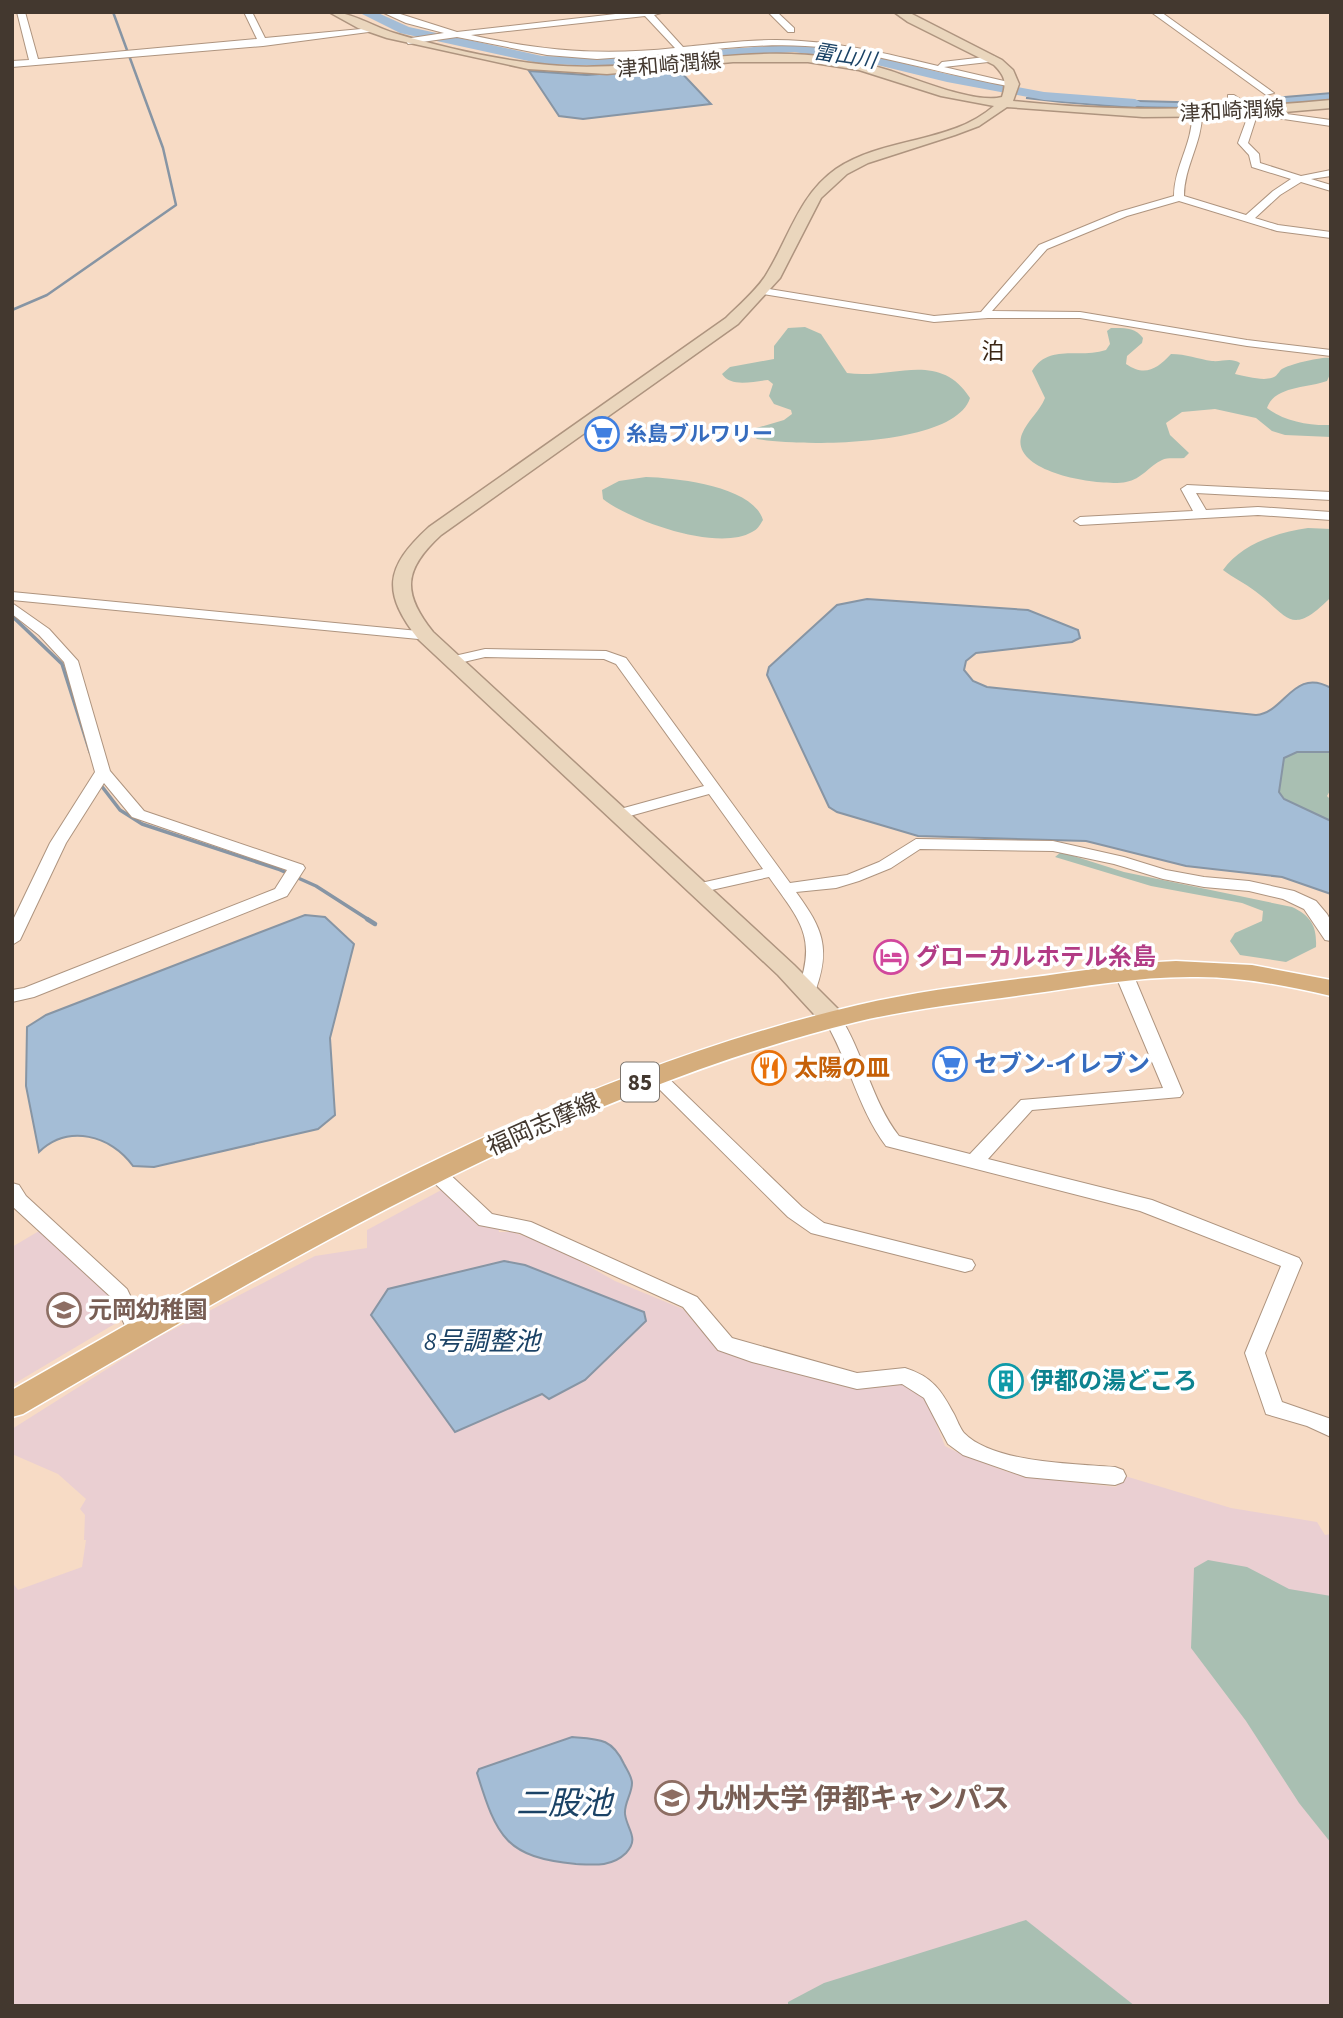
<svg xmlns="http://www.w3.org/2000/svg" width="1343" height="2018" font-family="'Source Sans 3','Noto Sans JP',sans-serif">
<rect width="100%" height="100%" fill="#f7dbc5"/>
<!-- education -->
<g fill="#eacfd2">
<polygon points="458,1181 456,1187 497,1218 499,1232 512,1232 527,1237 530,1233 615,1281 683,1309 713,1344 733,1355 782,1365 897,1380 922,1394 928,1403 945,1446 963,1455 1008,1472 1046,1479 1116,1487 1125,1476 1231,1508 1317,1522 1325,1535 1331,1534 1331,2006 12,2006 12,1582 18,1590 82,1567 86,1540 84,1540 85,1515 80,1509 86,1499 58,1474 12,1454 12,1429 153,1340 315,1256 367,1248 367,1230"/>
<polygon points="39,1231 55,1243 113,1298 118,1322 12,1385 12,1247"/>
</g>
<!-- green -->
<g fill="#a9bfb2">
<path d="M805,327L821,334L847,373C892,380 939,349 970,398C955,447 800,447 757,439L753,435V429L784,420L792,414L791,410L774,404L769,396L773,384L768,380C754,381 731,388 722,374L730,367L774,359V346L788,328Z"/>
<path d="M1111,328C1124,328 1135,327 1143,338L1142,343L1127,356L1126,364C1145,377 1157,369 1171,354C1186,354 1198,359 1212,361C1223,362 1230,357 1240,363L1235,374C1246,376 1264,382 1274,377C1278,375 1279,371 1282,369C1290,364 1323,356 1331,358V372L1327,381C1308,388 1274,386 1267,408C1283,421 1310,426 1331,425V437L1285,435L1272,431L1256,418L1215,409L1182,412L1166,423L1170,435L1189,453L1184,458C1177,459 1168,457 1162,460C1149,466 1142,479 1126,482C1102,487 1007,473 1022,434C1027,421 1040,411 1045,398L1032,371C1049,343 1079,359 1106,350L1110,344L1107,331Z"/>
<path d="M646,477C677,478 753,486 763,520C760,525 757,530 752,532C718,552 631,521 603,499L602,490L619,481Z"/>
<path d="M1308,528L1331,529V597C1290,639 1288,615 1255,591C1245,583 1233,578 1223,570C1241,544 1278,532 1308,528Z"/>
<polygon points="1297,752 1331,752 1331,789 1327,796 1331,800 1331,821 1284,799 1279,792 1284,758"/>
<path d="M1061,852L1124,872L1292,907C1311,916 1317,926 1316,947L1286,962L1240,955L1230,941L1235,933L1262,921L1263,911L1242,903L1151,886L1055,857Z"/>
<polygon points="1208,1560 1247,1567 1289,1589 1331,1596 1331,1843 1299,1803 1246,1721 1191,1648 1194,1568"/>
<polygon points="1026,1920 1135,2006 788,2006 788,2002 824,1983"/>
</g>
<!-- water -->
<g fill="#a4bdd6" stroke="#8795a4" stroke-width="2">
<polygon points="677,68 711,104 583,119 559,116 529,71 587,75"/>
<path d="M1331,93V100C1228,111 1128,111 1026,98L1213,103Z"/>
<path d="M867,599L1028,610L1078,630L1080,638L1072,642L976,653L966,661L964,670L973,681L987,687L1256,715C1285,713 1293,667 1331,688V752H1297L1284,758L1279,792L1284,799L1331,821V894L1282,877L1186,866L1086,841L918,836L837,812L829,807L767,675L769,667L837,605Z"/>
<path d="M305,915L325,917L354,944L330,1038L335,1115L318,1129L154,1167L133,1166C111,1135 68,1124 39,1152L26,1086L27,1027L46,1015Z"/>
<polygon points="504,1261 525,1265 644,1312 646,1321 585,1380 549,1399 542,1394 455,1432 371,1315 388,1289"/>
<path d="M572,1737C599,1739 612,1738 624,1764C627,1770 632,1777 632,1783C632,1794 624,1803 625,1814C627,1830 640,1838 626,1853C612,1867 594,1865 576,1864C506,1857 497,1838 477,1773L479,1769Z"/>
</g>
<g fill="none" stroke-linecap="round" stroke-linejoin="round">
<!-- stream-far2 -->
<polyline stroke="#8795a4" stroke-width="2.5" points="12,310 47,295 176,205 163,148 113,12"/>
<!-- stream-far1 -->
<g stroke="#8795a4" stroke-width="3.5">
<polyline points="12,616 62,664 90,752"/>
<polyline points="100,784 120,810 142,824 278,869 316,886 369,920"/>
</g>
<!-- stream -->
<polyline stroke="#8795a4" stroke-width="4.5" points="367,919 375,924"/>
<!-- river -->
<polygon fill="#a4bdd6" fill-rule="evenodd" points="358,12 376,12 409,27 542,56 608,58 794,44 869,55 947,74 1044,92 1135,99 1142,103 1135,107 1044,100 947,82 869,63 794,52 608,66 542,64 400,33"/>
<!-- street casing -->
<g stroke="#ae947f" stroke-width="2">
<g id="street">
<polygon points="17,12 25,12 38,59 257,39 244,12 252,12 265,38 372,28 376,31 263,46 12,67 12,61 29,60"/>
<path d="M382,12H394L457,32L633,12H665L654,15L683,47C722,43 762,38 801,41C848,44 893,55 938,66L942,62L994,56L997,61L944,67L1017,84L1013,87C951,76 890,57 828,48C781,42 734,47 688,52L691,56L687,59L679,53L597,59L547,55L457,37L408,44L405,39L444,33L406,23ZM645,16L675,48C602,56 542,51 471,35Z"/>
<polygon points="768,12 777,12 794,28 794,32 788,32"/>
<polygon points="1151,12 1161,12 1274,93 1266,95"/>
<path d="M1228,95H1234L1257,110L1331,120V126L1257,115L1248,143L1259,154L1260,163L1301,176L1331,170V176L1311,179L1331,185V191L1301,182L1280,195L1255,218L1278,225L1331,232V238L1277,231L1179,201L1127,216L1047,249L992,311L1080,312L1247,340L1331,350V356L1247,346L1080,318H988L934,322L763,294L758,291L763,288L934,316L981,312L1039,245L1119,212L1174,196C1174,167 1193,143 1192,114L1197,111L1202,114C1202,143 1184,167 1184,196L1246,215L1273,191L1291,179L1252,167L1249,155L1238,143L1249,113L1228,99Z"/>
<polygon points="1187,485 1331,492 1331,500 1196,493 1206,510 1258,507 1331,512 1331,520 1258,515 1080,525 1074,521 1080,517 1193,511 1181,489"/>
<polygon points="12,592 429,632 436,636 429,640 12,600"/>
<polygon points="12,603 49,629 78,661 110,771 144,811 303,865 305,868 287,896 34,997 12,1002 12,990 24,988 275,889 287,870 132,817 104,783 66,843 20,940 12,945 12,922 50,843 95,772 64,662 39,635 12,614"/>
<path d="M485,649L606,651L626,658L790,883L847,875L879,862L916,839L1053,841L1124,857L1166,870L1204,877L1249,881L1294,891L1316,901L1327,914L1331,921V941L1325,940L1304,909L1283,899L1249,891L1204,887L1163,879L1114,864L1053,851L920,849L891,868L859,881L836,888L796,892C823,929 831,948 815,992L812,996H800L797,992C818,937 800,921 769,877L698,893L690,888L692,885L763,869L709,794L619,819L611,814L613,811L704,786L616,664L604,659L485,657L455,664L448,660L450,657Z"/>
<path d="M1124,969L1133,974L1183,1093L1180,1097L1032,1110L988,1159L1152,1200L1299,1258L1302,1263L1265,1353L1282,1402L1331,1419V1437L1307,1426L1266,1414L1245,1353L1281,1266L1140,1211L886,1146C857,1107 849,1060 824,1019L827,1015H839C864,1053 871,1100 899,1136L970,1154L1021,1100L1163,1088L1115,974Z"/>
<polygon points="656,1070 662,1072 802,1207 824,1223 972,1260 975,1265 972,1270 965,1272 811,1233 788,1217 650,1080 647,1076"/>
<path d="M436,1166L443,1168L492,1214L531,1222L697,1297L732,1338L857,1373L905,1368C933,1377 941,1390 954,1414C957,1420 960,1428 964,1433C993,1463 1075,1464 1115,1467L1123,1470L1126,1476L1123,1482L1115,1485L1026,1477L963,1455L948,1444L924,1398L902,1384L857,1389L752,1362L718,1350L683,1307L520,1233L479,1225L429,1178L426,1173L429,1168Z"/>
<polygon points="12,1183 19,1185 26,1196 127,1289 148,1333 145,1338 138,1341 131,1338 112,1298 12,1206"/>
</g>
</g>
<!-- secondary casing -->
<g stroke="#ae947f" stroke-width="3">
<path id="secondary" d="M329,12C352,12 372,26 394,33C444,48 498,60 549,65C645,74 739,43 834,58C853,61 872,65 891,71C918,80 976,104 1002,97C1007,82 1005,76 994,65L908,22L894,12H908L1002,60L1013,70L1019,84L1013,101C1120,113 1225,110 1331,100V108L1237,116L1143,117L1007,107L979,126L955,135L868,163L847,174L821,198L780,278L738,324L441,535C404,569 401,592 433,632L794,965L842,1013L845,1019L842,1025L833,1027L824,1025L778,975L419,640C382,593 384,568 429,527L726,318C740,304 756,291 766,275C789,238 799,195 836,169C883,137 951,144 994,106L941,96L859,70L808,62H733L607,74L528,69L387,38L358,28Z"/>
</g>
<!-- primary casing -->
<g stroke="#fff" stroke-width="3">
<path id="primary" d="M1176,961L1252,965L1331,980V996C1287,986 1243,977 1198,977C1142,976 1086,986 1030,994C972,1002 914,1008 856,1022C561,1095 284,1262 23,1414L12,1417V1390C280,1237 555,1076 858,1005C914,992 970,985 1026,978C1076,972 1126,963 1176,961Z"/>
</g>
<!-- street -->
<use href="#street" fill="#fff" fill-rule="evenodd"/>
<!-- secondary -->
<use href="#secondary" fill="#ead6bd" fill-rule="evenodd"/>
<!-- primary -->
<use href="#primary" fill="#d5ad7c" fill-rule="evenodd"/>
</g>
<!-- icons -->
<defs>
<g id="supermarket-ring" transform="scale(1.75)"><circle r="9.5" fill="#fff" stroke="#3f7fe0" stroke-width="1.5"/><path d="M-6-5.5h2.5l.6 2H6L4.5 2H-2.5L-4.4-4H-6ZM-1.5 3.2a1.3 1.3 0 1 0 .1 0ZM3 3.2a1.3 1.3 0 1 0 .1 0Z" fill="#3f7fe0"/></g>
<g id="hotel-ring" transform="scale(1.75)"><circle r="9.5" fill="#fff" stroke="#d1479c" stroke-width="1.5"/><path d="M-6-4.5h1.5V1H6V5H4.5V3h-9V5H-6ZM-4 0a1.8 1.8 0 1 1 3.6 0ZM.5 0V-2.5h3Q6-2.5 6 0Z" fill="#d1479c"/></g>
<g id="restaurant-ring" transform="scale(1.75)"><circle r="9.5" fill="#fff" stroke="#e8710a" stroke-width="1.5"/><path d="M-5-6h1v4h1v-4h1v4h1v-4h1v5L-1.5 .5V6h-2V.5L-5-1ZM5-6V6H3V1.5H1.5Q1.5-4 5-6Z" fill="#e8710a"/></g>
<g id="school-ring" transform="scale(1.75)"><circle r="9.5" fill="#fff" stroke="#8d6e63" stroke-width="1.5"/><path d="M0-5L7-2L0 1L-7-2ZM-4 1L0 2.5L4 1V4Q0 6-4 4Z" fill="#8d6e63"/></g>
<g id="building-ring" transform="scale(1.75)"><circle r="9.5" fill="#fff" stroke="#0f9aa8" stroke-width="1.5"/><path d="M-4-6H4V6H1V3H-1V6H-4ZM-2.5-4.3h1.7v1.8h-1.7ZM.8-4.3h1.7v1.8H.8ZM-2.5-1h1.7V.8h-1.7ZM.8-1h1.7V.8H.8Z" fill="#0f9aa8"/></g>
<g id="university-ring" transform="scale(1.75)"><circle r="9.5" fill="#fff" stroke="#8d6e63" stroke-width="1.5"/><path d="M0-5L7-2L0 1L-7-2ZM-4 1L0 2.5L4 1V4Q0 6-4 4Z" fill="#8d6e63"/></g>
</defs>
<g fill-rule="evenodd">
<use href="#supermarket-ring" x="602" y="434"/>
<use href="#hotel-ring" x="891" y="957"/>
<use href="#supermarket-ring" x="950" y="1064"/>
<use href="#restaurant-ring" x="769" y="1068"/>
<use href="#school-ring" x="64" y="1310"/>
<use href="#building-ring" x="1006" y="1381"/>
<use href="#university-ring" x="672" y="1798"/>
</g>
<g text-anchor="middle" stroke-width="7" stroke-linejoin="round" paint-order="stroke">
<!-- far-water labels -->
<g font-size="21" font-style="italic" fill="#1b4366" stroke="#fff">
<text transform="translate(845 56) rotate(9)" y="7">雷山川</text>
</g>
<!-- far-street labels -->
<g font-size="21" fill="#43382f" stroke="#fff">
<text transform="translate(669 65) rotate(-5)" y="7">津和崎潤線</text>
<text transform="translate(1232 111) rotate(-3)" y="7">津和崎潤線</text>
</g>
<!-- far-shop labels -->
<g font-size="21" font-weight="bold" fill="#366cbe" stroke="#fff" text-anchor="start">
<text x="626" y="441">糸島ブルワリー</text>
</g>
<!-- far-quarter labels -->
<g font-size="23" fill="#3c2715" stroke="#fff">
<text x="993" y="359">泊</text>
</g>
<!-- shield labels -->
<rect fill="#fff" stroke="#7b746d" stroke-width="2" x="621" y="1062.5" width="38" height="39" rx="5"/>
<g font-size="23" font-weight="bold" fill="#43382f">
<text x="640" y="1090">85</text>
</g>
<!-- hotel labels -->
<g font-size="24" font-weight="bold" fill="#b23c85" stroke="#fff" text-anchor="start">
<text x="916" y="965">グローカルホテル糸島</text>
</g>
<!-- shop labels -->
<g font-size="24" font-weight="bold" fill="#366cbe" stroke="#fff" text-anchor="start">
<text x="974" y="1072">セブン-イレブン</text>
</g>
<!-- food labels -->
<g font-size="24" font-weight="bold" fill="#c56008" stroke="#fff" text-anchor="start">
<text x="794" y="1076">太陽の皿</text>
</g>
<!-- street labels -->
<g font-size="24" fill="#43382f" stroke="#fff">
<text transform="translate(543 1124) rotate(-24)" y="8">福岡志摩線</text>
</g>
<!-- education labels -->
<g font-size="24" font-weight="bold" fill="#785e54" stroke="#fff" text-anchor="start">
<text x="88" y="1318">元岡幼稚園</text>
</g>
<!-- culture labels -->
<g font-size="24" font-weight="bold" fill="#0d838f" stroke="#fff" text-anchor="start">
<text x="1030" y="1389">伊都の湯どころ</text>
</g>
<!-- water labels -->
<g font-size="26" font-style="italic" fill="#1b4366" stroke="#fff">
<text x="482" y="1350">8号調整池</text>
</g>
<!-- near-education labels -->
<g font-size="28" font-weight="bold" fill="#785e54" stroke="#fff" text-anchor="start">
<text x="696" y="1808">九州大学 伊都キャンパス</text>
</g>
<!-- near-water labels -->
<g font-size="32" font-style="italic" fill="#1b4366" stroke="#fff">
<text x="564" y="1814">二股池</text>
</g>
</g>
<!-- border -->
<rect width="1343" height="2018" fill="none" stroke="#43382f" stroke-width="28"/>
</svg>
